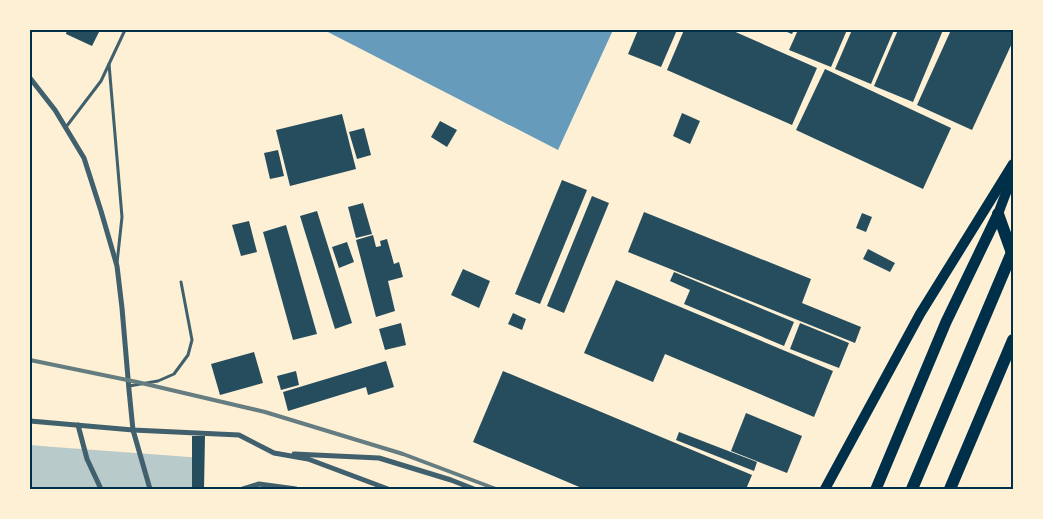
<svg xmlns="http://www.w3.org/2000/svg" width="1043" height="519" font-family="Helvetica,sans-serif">
<rect width="100%" height="100%" fill="#fdf0d5"/>
<!-- green -->
<polygon fill="#b9caca" points="30,445 54,447 203,458 198,489 30,489"/>
<!-- water -->
<polygon fill="#669bbc" points="324,30 613,30 558,150"/>
<!-- building -->
<g fill="#264d5e">
<polygon points="67,30 94,30 99,32 92,46 66,34"/>
<polygon points="638,30 677,30 661,67 628,54"/>
<polygon points="684,30 731,30 817,68 792,125 667,70"/>
<polygon points="782,30 794,30 792,34"/>
<polygon points="798,30 847,30 831,67 789,50"/>
<polygon points="852,30 894,30 871,84 835,69"/>
<polygon points="898,30 943,30 913,102 874,86"/>
<polygon points="951,30 1013,30 1013,41 972,130 917,105"/>
<polygon points="825,69 951,128 923,189 796,130"/>
<polygon points="682,113 700,121 690,144 673,136"/>
<polygon points="342,114 356,169 290,186 276,130"/>
<polygon points="440,121 457,130 447,147 431,137"/>
<polygon points="364,128 371,155 357,159 349,132"/>
<polygon points="278,150 284,176 270,179 264,153"/>
<polygon points="562,180 587,190 540,304 515,294"/>
<polygon points="592,196 609,203 564,313 547,306"/>
<polygon points="363,203 372,234 356,238 348,207"/>
<polygon points="317,211 352,323 335,329 300,216"/>
<polygon points="644,212 811,279 802,303 861,327 855,343 628,252"/>
<polygon points="862,213 872,217 866,232 856,228"/>
<polygon points="249,221 257,252 241,256 232,225"/>
<polygon points="286,225 317,334 293,340 263,232"/>
<polygon points="373,235 376,247 381,246 380,241 387,239 394,264 399,262 403,277 388,281 395,311 376,317 356,240"/>
<polygon points="347,242 354,262 339,268 332,247"/>
<polygon points="868,249 895,263 890,272 863,259"/>
<polygon points="463,269 490,281 479,308 451,295"/>
<polygon points="674,272 794,322 784,346 684,304 690,290 670,281"/>
<polygon points="616,280 833,371 814,417 665,354 653,382 584,353"/>
<polygon points="513,313 526,319 522,330 508,324"/>
<polygon points="401,323 406,345 385,350 379,329"/>
<polygon points="800,323 849,343 839,368 790,349"/>
<polygon points="254,352 263,383 220,395 211,364"/>
<polygon points="386,361 394,387 368,395 366,387 288,411 283,392"/>
<polygon points="296,371 299,385 281,390 277,376"/>
<polygon points="503,371 752,475 746,489 584,489 473,442"/>
<polygon points="746,413 802,436 787,473 731,451"/>
<polygon points="679,432 757,462 754,471 676,440"/>
<polygon points="192,436 205,436 204,489 192,489"/>
</g>
<g fill="none" stroke-linecap="round" stroke-linejoin="round">
<!-- service -->
<g stroke="#3f606c" stroke-width="3">
<polyline points="109,64 122,217 117,263"/>
<polyline points="66,127 101,81 125,30"/>
<polyline points="129,386 158,381 174,374 188,355 192,340 181,282"/>
</g>
<!-- minor -->
<g stroke="#3f606c" stroke-width="5">
<polyline points="30,78 55,110 84,158 101,211 117,266 122,308 129,390 133,430 150,489"/>
<polyline points="30,421 133,430 239,435 274,453 308,459 388,489"/>
<polyline points="78,425 87,459 101,489"/>
<polyline points="294,454 379,458 451,480 474,489"/>
<polyline points="243,489 259,484 296,489"/>
</g>
<!-- primary -->
<g stroke="#003049" stroke-width="10">
<polyline points="998,214 1013,174"/>
<polyline points="825,489 920,314 1013,164"/>
</g>
<!-- trunk -->
<polyline stroke="#003049" stroke-width="11" points="876,489 946,322 998,214"/>
<!-- motorway -->
<g stroke="#003049" stroke-width="12">
<polyline points="998,214 1012,253"/>
<polyline points="912,489 1013,250"/>
<polyline points="950,489 1013,340"/>
</g>
<!-- rail -->
<polyline stroke="#657d81" stroke-width="4" points="30,360 137,382 265,412 403,454 496,489"/>
</g>
<!-- border -->
<rect width="1043" height="519" fill="none" stroke="#fdf0d5" stroke-width="62"/>
<rect x="31" y="31" width="981" height="457" fill="none" stroke="#003049" stroke-width="2"/>
</svg>
